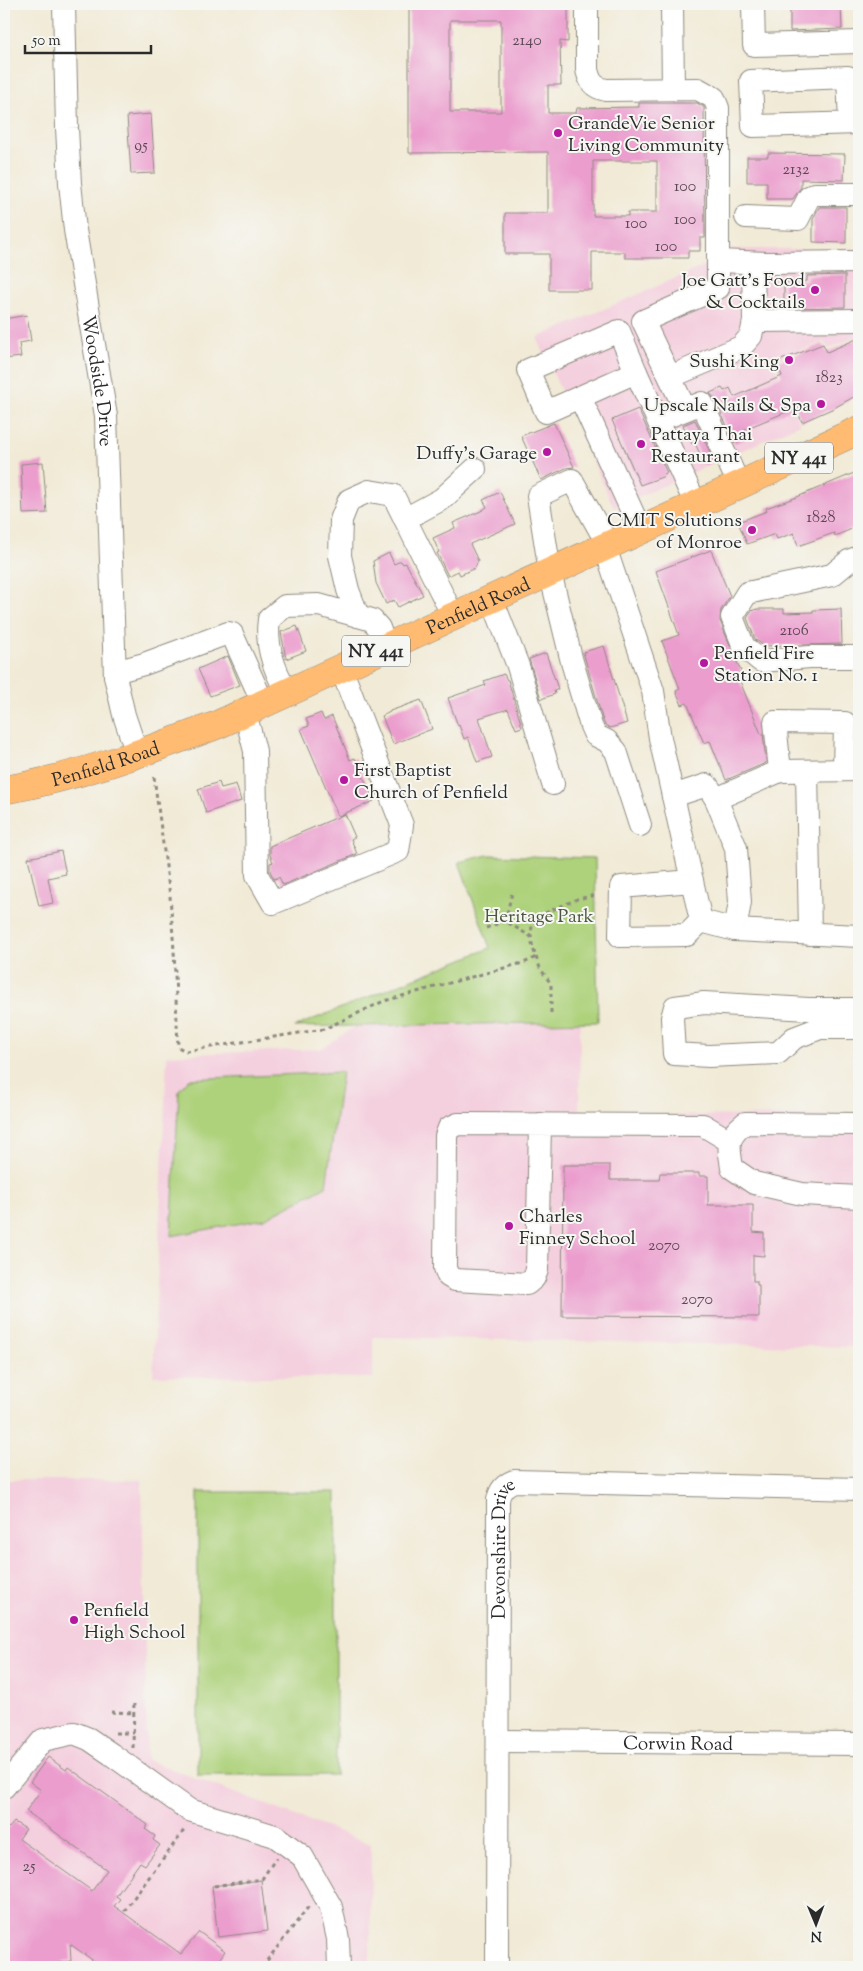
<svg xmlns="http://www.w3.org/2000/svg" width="863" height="1971" font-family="'Sorts Mill Goudy',serif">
<rect width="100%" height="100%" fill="#f6f6f2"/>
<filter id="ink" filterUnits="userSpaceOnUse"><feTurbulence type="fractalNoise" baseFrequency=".02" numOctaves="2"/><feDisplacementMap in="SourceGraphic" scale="10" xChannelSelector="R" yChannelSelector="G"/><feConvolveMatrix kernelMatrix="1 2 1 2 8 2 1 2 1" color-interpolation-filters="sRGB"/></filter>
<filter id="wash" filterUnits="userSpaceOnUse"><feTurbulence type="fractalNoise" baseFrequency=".0096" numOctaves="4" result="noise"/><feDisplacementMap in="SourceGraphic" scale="20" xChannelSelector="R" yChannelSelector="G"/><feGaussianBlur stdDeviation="1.12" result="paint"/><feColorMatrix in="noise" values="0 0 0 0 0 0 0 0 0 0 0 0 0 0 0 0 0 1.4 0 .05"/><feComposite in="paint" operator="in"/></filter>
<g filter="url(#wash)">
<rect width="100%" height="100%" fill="#f1ead6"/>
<!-- built -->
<g fill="#f4cfde">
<polygon points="712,249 859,249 859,336 828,349 824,342 773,361 800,424 614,508 537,338 711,263"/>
<polygon points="580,1022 579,1115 859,1116 859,1347 373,1337 373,1378 153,1376 167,1055 321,1049 356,1026"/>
<polygon points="4,1480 142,1480 147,1760 371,1844 370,1967 4,1967"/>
</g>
<!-- green -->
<g fill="#aed27b" stroke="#6c7e53">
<polygon points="488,855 595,858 598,1022 294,1027 490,948 459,862"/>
<polygon points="342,1072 326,1186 264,1219 171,1236 179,1090 189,1079"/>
<rect x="198" y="1492" width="138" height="283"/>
</g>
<g id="blocks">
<!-- building -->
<g fill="#eb9ece" fill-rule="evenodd">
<path d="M409,4H568V42L560,41L561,85H548V113H576L577,108L639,107V103H697L704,107L705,238H700V251H688V258H625V252H592V290H549V254H505V213H548V152L409,153ZM450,20H501V112H450ZM593,161H657V212H628V216H593Z"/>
<polygon points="790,4 841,4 842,29 790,31"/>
<polygon points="151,114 155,173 131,174 127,116"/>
<polygon points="768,153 845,154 844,180 801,179 801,187 793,199 767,199 767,182 747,182 747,157 768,157"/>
<polygon points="819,207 846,207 846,243 813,242 813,219"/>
<polygon points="845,275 845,307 784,308 784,282 807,281 807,276"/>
<polygon points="27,315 31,341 19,343 21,357 4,359 4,319"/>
<polygon points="859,338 859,394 834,408 802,422 796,408 745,429 749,437 735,443 714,398 710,393 722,388 724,391 730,388 734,397 782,376 776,362 823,344 827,352"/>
<polygon points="638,409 667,473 664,474 665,476 640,485 612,420"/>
<polygon points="695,420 714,461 705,465 695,443 692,444 683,425"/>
<polygon points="554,423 574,467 566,468 541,480 521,436"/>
<polygon points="43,462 47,513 23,514 21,464"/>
<polygon points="859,471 859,526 835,536 834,533 798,546 794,533 777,539 775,534 747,544 738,522 767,511 766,508 797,497"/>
<polygon points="500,492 515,524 470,544 478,561 475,568 460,575 458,571 448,576 437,553 439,552 433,538 455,528 453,523 481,511 487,507 483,500"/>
<polygon points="711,550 730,596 721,610 720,621 742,674 738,676 761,734 763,733 766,763 726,780 710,741 704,743 687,703 682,705 676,691 680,689 662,641 679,635 656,571"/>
<polygon points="389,553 394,564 401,561 403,564 406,563 423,595 398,607 394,600 386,604 376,583 373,561"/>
<polygon points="757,609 784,609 784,613 813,612 813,610 841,609 842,644 764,646 755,639 747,618 751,611"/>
<polygon points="297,626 306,651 286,659 281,632"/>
<polygon points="604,646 627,723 610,728 605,725 603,721 583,652"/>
<polygon points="546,653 558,689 554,691 555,694 541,699 529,659"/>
<polygon points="228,656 240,685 210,696 198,669"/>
<polygon points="504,674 507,680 508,680 522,727 516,729 508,709 479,718 492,757 477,762 468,737 464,739 459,725 458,726 448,698 486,685 484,681"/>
<polygon points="421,700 432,729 393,744 382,716 390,712 390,711"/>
<polygon points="321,713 324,720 332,716 350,760 355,758 374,801 338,816 301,729 309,726 306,719"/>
<polygon points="219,782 221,788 236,784 241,801 206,813 198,789"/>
<polygon points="345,814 355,837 351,839 357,854 283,885 279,877 274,879 270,871 270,863 273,862 270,855 270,846"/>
<polygon points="61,851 66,874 48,878 53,903 39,906 28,858"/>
<polygon points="563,1165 610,1165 610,1180 659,1180 660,1173 699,1173 699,1176 708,1176 708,1205 753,1205 753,1232 764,1233 764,1256 753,1255 753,1281 757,1281 757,1285 759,1285 759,1317 562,1316"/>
<polygon points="48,1757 66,1770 68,1767 148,1825 145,1829 155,1836 153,1840 160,1845 145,1865 140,1862 116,1896 120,1899 114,1906 181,1954 199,1932 225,1951 214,1967 102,1967 70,1944 71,1961 28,1967 4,1967 4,1824 9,1828 14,1822 26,1829 19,1839 92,1891 107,1870 26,1811 41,1790 30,1782"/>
<polygon points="261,1880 267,1931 218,1937 212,1886"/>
</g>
</g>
</g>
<g filter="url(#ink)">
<use href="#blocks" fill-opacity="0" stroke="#8e8a80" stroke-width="1"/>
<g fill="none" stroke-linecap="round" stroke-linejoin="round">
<!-- minor casing -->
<g stroke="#8e8a80" stroke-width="24">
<g id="minor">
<path id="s1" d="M64,4L67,128L70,183L75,230L106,416L115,676L124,715L137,754"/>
<path d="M587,4V70C590,82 593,87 606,90L698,89L714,98L718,108V288L643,321L685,409"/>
<polyline points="672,4 673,89"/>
<polyline points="753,4 754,45 859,42"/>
<polyline points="850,122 848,77 751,81 753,126 859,123"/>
<polyline points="746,217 798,219 809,197 815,194 859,194"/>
<polyline points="719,261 767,263 859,262"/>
<polyline points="753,263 754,321 859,320"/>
<polyline points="670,377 741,347 751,336 754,321"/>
<polyline points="580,397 546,412 528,370 619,331 636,372"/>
<polyline points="672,415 702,403 739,485"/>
<polyline points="641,531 580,397 636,372 696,505"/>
<polyline points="608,545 572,480 538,496 550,572 572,662 591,726 595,735 607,741 616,751 640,825"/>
<polyline points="605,547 653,691 660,738 701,921 735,930 859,936"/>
<polyline points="859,557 849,561 832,575 747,593 732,617 744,647 761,661 810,657 859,657"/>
<polyline points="492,599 518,666 553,784"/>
<polyline points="358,616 348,590 340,556 341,520 349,500 369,491 393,495 405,519"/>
<polyline points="453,616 405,519 442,499 475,469"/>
<polyline points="115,672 144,664 228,633 232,634 263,703"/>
<path d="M287,692C274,670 265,646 269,619L285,606L319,605L372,620L379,628L386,647"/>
<polyline points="245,712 255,751 257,875 273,903 398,851 402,825 341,668"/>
<polyline points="780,771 775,722 845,723 844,770"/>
<polyline points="807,771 810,934"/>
<polyline points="673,796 707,785 716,799 780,771 859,770"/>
<polyline points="716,799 736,848 740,902 735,930"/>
<polyline points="692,881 621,887 620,936 687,935 701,921"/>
<polyline points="859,1009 809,1009 704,1003 675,1007 672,1018 674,1054 709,1056 778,1053 794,1038 820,1028 859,1028"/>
<polyline points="540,1124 537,1270 534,1278 527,1284 455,1280 448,1276 445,1268 446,1136 449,1128 458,1124 703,1125 728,1140"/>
<path d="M859,1124L745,1123C725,1139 729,1145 732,1168L754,1183L802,1194L859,1197"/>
<path id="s2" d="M498,1741L859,1744"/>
<polyline points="4,1787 43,1740 74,1733 89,1739 111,1754 189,1810 275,1836 302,1856 331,1907 338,1939 339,1967"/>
<path id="s3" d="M497,1967L498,1500C500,1490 504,1485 514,1481L859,1489"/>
</g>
</g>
<!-- major casing -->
<g stroke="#8e8a80" stroke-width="29">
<g id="major">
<path id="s4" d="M4,790C78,777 147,751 217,725L859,430"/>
</g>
</g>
<!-- path -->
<g stroke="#8e8a80" stroke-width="3" stroke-dasharray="4 4" stroke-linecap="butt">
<path d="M154,777L170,896L174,950L178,1047L186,1051L324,1029L384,1001L526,962L536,957C531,943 528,931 536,917L577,899L596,895"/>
<polyline points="505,921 512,893"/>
<polyline points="486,928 505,921 530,936"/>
<polyline points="536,957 540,968 551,984 551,1016"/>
<polyline points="111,1712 134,1713"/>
<polyline points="115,1733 134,1733"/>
<polyline points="133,1748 134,1702"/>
<polyline points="214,1886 262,1879 276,1858"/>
<polyline points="124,1911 185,1829"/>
<polyline points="262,1967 309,1906"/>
</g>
<!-- minor -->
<use href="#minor" stroke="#fff" stroke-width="22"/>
<!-- major -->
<use href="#major" stroke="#ffbb71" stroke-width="28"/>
</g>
</g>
<!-- markers -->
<g fill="#b5179e" stroke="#f6f6f2" stroke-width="2">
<circle cx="558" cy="133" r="5"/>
<circle cx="815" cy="290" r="5"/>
<circle cx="789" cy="360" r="5"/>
<circle cx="821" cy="404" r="5"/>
<circle cx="641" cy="444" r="5"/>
<circle cx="547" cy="452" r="5"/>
<circle cx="752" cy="530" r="5"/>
<circle cx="704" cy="663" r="5"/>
<circle cx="344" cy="780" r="5"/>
<circle cx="509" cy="1226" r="5"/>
<circle cx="74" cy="1620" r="5"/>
</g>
<g text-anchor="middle" stroke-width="4" stroke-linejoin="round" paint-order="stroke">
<!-- number labels -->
<g font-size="16" fill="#5b4854">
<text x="527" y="45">2140</text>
<text x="141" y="150">95</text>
<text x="796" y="174">2132</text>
<text x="685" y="191">100</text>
<text x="685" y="224">100</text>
<text x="636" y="228">100</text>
<text x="666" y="251">100</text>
<text x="829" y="382">1823</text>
<text x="821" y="522">1828</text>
<text x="794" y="635">2106</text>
<text x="664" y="1250">2070</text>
<text x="697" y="1304">2070</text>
<text x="29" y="1871">25</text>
</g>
<!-- shield labels -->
<g fill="#f6f6f2" stroke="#686867" stroke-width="1">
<rect x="765" y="442.5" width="68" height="31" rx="4"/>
<rect x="342" y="635.5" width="68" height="31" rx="4"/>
</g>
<g font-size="18" font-weight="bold" fill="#2b2b2b">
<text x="799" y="464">NY 441</text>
<text x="376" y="657">NY 441</text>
</g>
<!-- poi labels -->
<g font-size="19" fill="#2b2b2b" stroke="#f6f6f2" text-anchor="start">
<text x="568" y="129">GrandeVie Senior<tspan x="568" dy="22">Living Community</tspan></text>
<text x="805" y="286" text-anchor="end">Joe Gatt's Food<tspan x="805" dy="22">&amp; Cocktails</tspan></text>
<text x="779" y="367" text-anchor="end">Sushi King</text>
<text x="811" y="411" text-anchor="end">Upscale Nails &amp; Spa</text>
<text x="651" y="440">Pattaya Thai<tspan x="651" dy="22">Restaurant</tspan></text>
<text x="537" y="459" text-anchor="end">Duffy's Garage</text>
<text x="742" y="526" text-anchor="end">CMIT Solutions<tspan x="742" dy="22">of Monroe</tspan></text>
<text x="714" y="659">Penfield Fire<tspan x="714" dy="22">Station No. 1</tspan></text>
<text x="354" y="776">First Baptist<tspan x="354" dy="22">Church of Penfield</tspan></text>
<text x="519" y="1222">Charles<tspan x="519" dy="22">Finney School</tspan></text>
<text x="84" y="1616">Penfield<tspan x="84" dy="22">High School</tspan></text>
</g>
<!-- street labels -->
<g font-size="19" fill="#2b2b2b" stroke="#f6f6f2">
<text dy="7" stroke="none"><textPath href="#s1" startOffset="379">Woodside Drive</textPath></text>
<text dy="7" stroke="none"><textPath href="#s4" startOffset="510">Penfield Road</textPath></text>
<text dy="7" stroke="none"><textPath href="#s4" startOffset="105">Penfield Road</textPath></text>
<text dy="7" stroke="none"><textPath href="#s3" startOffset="420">Devonshire Drive</textPath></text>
<text dy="7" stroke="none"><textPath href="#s2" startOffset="180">Corwin Road</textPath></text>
</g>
<!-- park labels -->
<g font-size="19" fill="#4c553f" stroke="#f6f6f2">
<text x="539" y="922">Heritage Park</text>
</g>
</g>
<!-- margin -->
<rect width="863" height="1971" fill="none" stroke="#f6f6f2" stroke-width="20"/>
<!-- north arrow -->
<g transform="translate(816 1924) rotate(179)" stroke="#f6f6f2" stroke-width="4" paint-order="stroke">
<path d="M0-4L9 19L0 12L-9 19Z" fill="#2b2b2b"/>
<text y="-8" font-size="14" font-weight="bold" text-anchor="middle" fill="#2b2b2b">N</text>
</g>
<!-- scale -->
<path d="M25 45v8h126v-8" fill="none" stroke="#2b2b2b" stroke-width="2.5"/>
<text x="32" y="45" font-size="15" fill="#2b2b2b" stroke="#f6f6f2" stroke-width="4" paint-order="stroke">50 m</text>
</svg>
